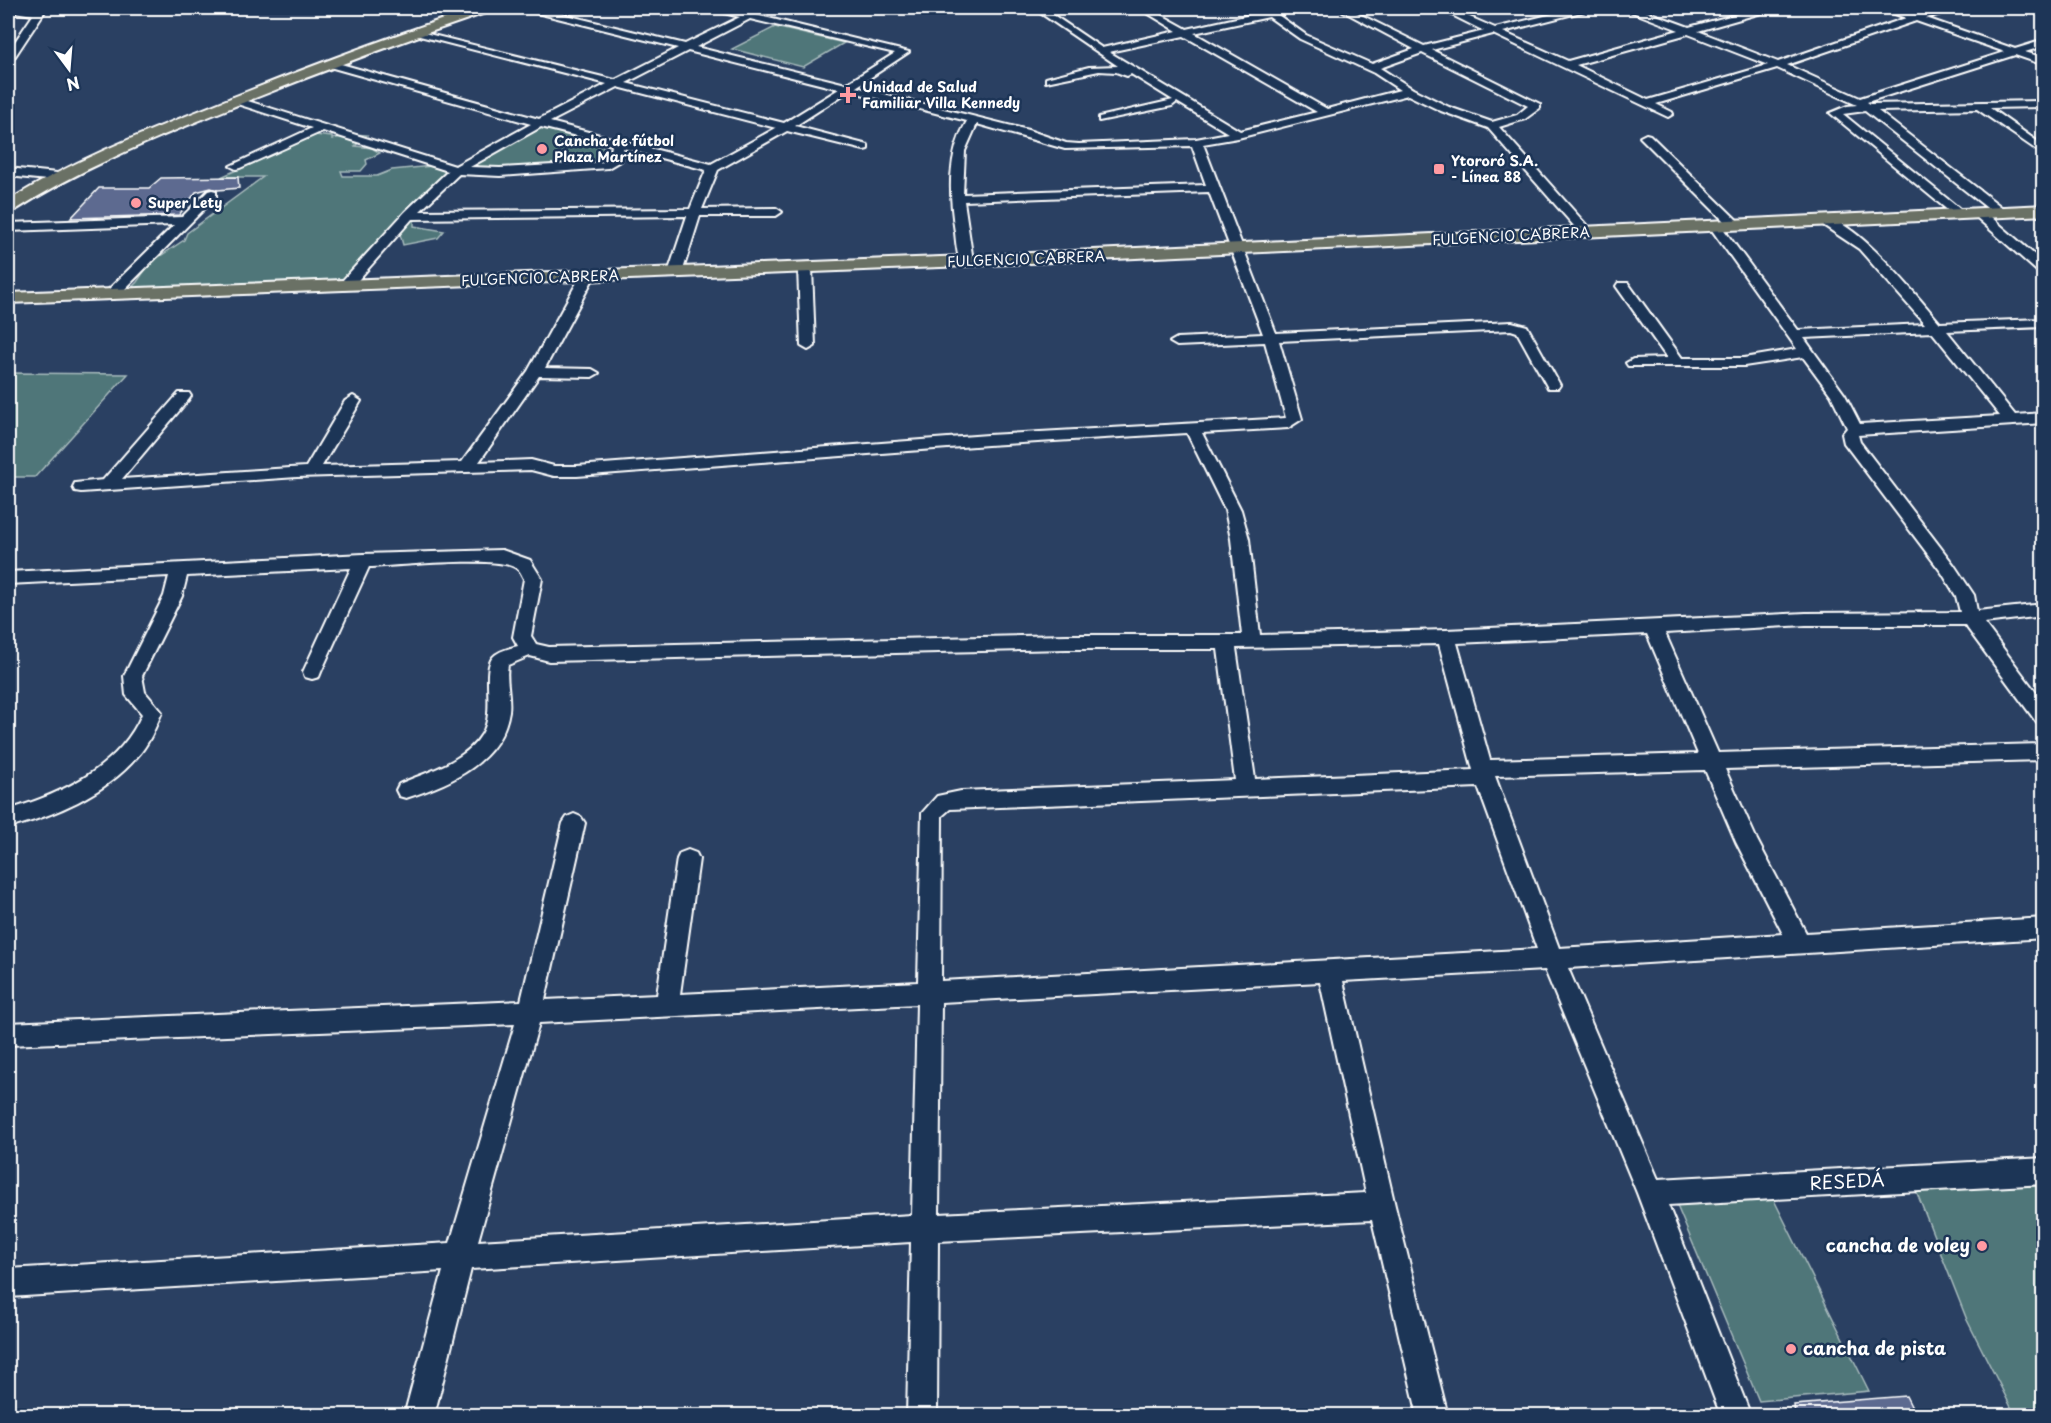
<svg xmlns="http://www.w3.org/2000/svg" width="2051" height="1423" font-family="'Playpen Sans',sans-serif">
<rect width="100%" height="100%" fill="#2a4062"/>
<filter id="ink" filterUnits="userSpaceOnUse"><feTurbulence type="fractalNoise" baseFrequency=".0167" numOctaves="2"/><feDisplacementMap in="SourceGraphic" scale="12" xChannelSelector="R" yChannelSelector="G"/><feConvolveMatrix kernelMatrix="1 2 1 2 8 2 1 2 1" color-interpolation-filters="sRGB"/></filter>
<g filter="url(#ink)">
<!-- green -->
<g fill="#4f7679" stroke="#a7babc" stroke-width="1.5">
<polygon points="775,27 844,43 803,67 732,49"/>
<polygon points="541,127 613,150 613,156 606,163 558,167 465,168"/>
<path d="M354,134L367,135L355,146L372,148L380,153L366,160L367,164L361,171H341L343,176H377L392,170L432,166L458,172C445,183 439,197 423,204V210L419,213V218L414,221V226L444,231L438,238L403,245L400,234L376,259L339,282L327,284L318,280L303,290L128,291L137,282L150,263L184,240L187,233L263,177H221L315,135L332,137V139Z"/>
<polygon points="8,373 128,374 35,477 8,477"/>
<polygon points="2043,1186 2043,1415 2015,1415 1967,1320 1915,1188"/>
<polygon points="1772,1196 1869,1391 1759,1401 1675,1201"/>
</g>
<!-- building -->
<g fill="#5d6b90" stroke="#fff" stroke-width="1.5">
<polygon points="238,177 239,188 218,190 211,188 196,192 179,215 71,218 99,188 149,188 161,178"/>
<polygon points="1906,1396 1916,1416 1795,1416 1794,1405"/>
</g>
<g fill="none" stroke-linecap="round" stroke-linejoin="round">
<!-- minor casing -->
<g stroke="#fff" stroke-width="4">
<g id="minor">
<polygon points="8,8 36,10 38,8 47,8 12,61 8,62 8,52 33,15 8,11"/>
<path d="M524,8H537L685,44L740,17L712,10L711,8C723,8 740,15 752,11L756,15L909,52L856,87L1028,130L1066,143L1079,144L1196,139L1228,133L1177,102L1172,106L1099,121V117L1173,100L1131,74L1127,76L1116,72L1099,71L1046,82V78L1089,67L1118,66L1033,8H1043L1102,48L1177,31L1139,8H1149L1187,29L1263,12L1260,8H1268L1272,10L1300,8L1299,10L1278,15L1306,35L1372,64L1414,49L1337,8H1347L1424,46L1484,31L1438,8H1449L1495,28L1577,8H1590L1589,10L1503,32L1568,61L1679,30L1627,10L1626,8H1637L1689,27L1760,8H1773L1772,10L1698,31L1778,62L1906,18L1884,10L1883,8C1895,8 1904,13 1915,15C1926,16 1944,8 1957,8L1956,10L1926,18L2015,49L2044,40V46L2025,52L2044,58V65L2015,55L1867,102L1870,104L2044,101V107L1990,108L2044,146V155L1977,109L1878,111L2004,209L2006,212L2000,216L1996,215L1865,111L1843,114L1966,214L1960,218L1956,217L1830,113L1847,106L1857,105L1777,68L1656,104L1672,112L1673,114L1668,117L1493,34L1432,50L1540,104V108L1525,119L1499,127L1590,229L1592,232L1590,235H1582L1488,128L1441,111L1408,95L1238,138L1203,144L1276,333L1512,322L1527,326L1560,385L1558,388H1548L1517,332L1511,330L1279,341L1302,419L1288,428L1202,433L1241,510L1249,539L1260,635L1446,630L1806,613L1960,612L1956,596L1942,573L1844,443L1842,434L1847,428L1831,395L1803,357L1744,366H1628L1626,363L1633,359L1667,358L1616,286L1618,283H1628L1682,358H1744L1797,349L1709,226L1715,222L1719,223L1798,330L1925,324L1859,249L1817,221L1819,218C1850,211 1920,300 1940,323L2044,319V327L1947,331L2015,415L2044,413V423L1858,435L1860,442L1954,565L1974,595L1977,611L2044,604V616L1984,623L2044,703V725L2037,723L1965,625H1806L1665,633L1718,753L2044,744V760L1725,769L1757,840L1806,933L2044,918V938L1568,968L1658,1179L2044,1158V1184L1668,1205L1751,1416H1721L1637,1193L1545,970L1343,981L1395,1206L1448,1416H1418L1372,1220L938,1241L937,1416H907L911,1242L471,1269L434,1416H404L443,1271L8,1297V1269L450,1243L515,1024L8,1045V1023L521,1001L563,823L567,817L574,814L581,817L585,823L545,1000L657,995L677,859L680,853L688,850L696,853L699,859L680,994L918,982L922,813L937,796L961,791L1235,780L1218,649H1067L549,661L530,656L508,665C505,680 511,695 509,711C501,762 450,784 406,798L399,796L396,790L399,784C427,772 465,762 482,734C496,711 481,671 493,657C498,651 510,648 518,646L513,637L524,579C522,575 520,570 516,568C498,555 396,566 369,567L321,672L319,677L312,679L305,677L303,672L351,568L187,576L182,596L142,676L145,692L162,712C155,728 149,744 137,757C106,794 53,816 8,828V810C61,794 119,768 142,714L126,695L124,676L164,596L169,576L8,584V572L363,554L502,550L530,560L542,579L531,636L536,644L549,647L1067,635H1242L1231,539L1225,510L1187,433L988,445L577,476H554L531,470L297,477L81,492L75,491L73,487L75,483L103,480L179,393H189L191,396L189,399L122,479L306,467L345,401L353,396L361,401L322,466L462,462L528,371L580,277L587,273L594,277L545,368L592,369L599,373L592,377L539,376L479,462L531,460L554,466H577L988,435L1286,418L1265,342L1177,346L1170,342L1177,338L1263,334L1209,192L964,201L973,261L971,264H961C957,255 956,242 955,232C949,194 947,155 967,121L849,91L795,126L868,145V149L864,150L787,131L718,170L702,209L776,208L782,212L776,216H700L682,273L675,277L668,273L687,216L412,219L352,287H342L340,284L342,281L405,212L448,171L323,131L240,168L236,169L230,166L312,128L231,102V98L235,97L455,166L531,124L326,66V62L330,61L539,119L607,84L412,34V30L615,80L678,48L525,10ZM1269,17L1300,39L1374,73L1400,90L1327,109L1194,33ZM750,19L895,53L846,84L696,47ZM1916,21L2005,52L1860,98L1787,65ZM1688,34L1768,65L1648,100L1576,65ZM1184,36L1317,112L1240,131L1109,52ZM688,51L839,89L784,123L626,83ZM1422,53L1528,106L1517,115L1492,122L1449,107L1413,89L1380,68ZM618,87L776,128L711,164L550,122ZM977,124L1065,149L1192,146L1206,185L963,194L965,151ZM541,127L612,145L610,158L605,162L500,168L470,167ZM623,148L706,170L690,209L420,211L459,174L500,176L608,168L620,161ZM1932,332L2000,416L1860,424L1845,395L1804,338ZM1647,634L1698,754L1490,760L1457,643ZM1439,644L1473,770L1255,779L1236,648ZM1705,770L1736,842L1783,934L1559,948L1495,776ZM1478,787L1537,949L941,981L942,816L950,809ZM1320,982L1366,1193L939,1214L941,1002ZM917,1004L912,1215L478,1241L539,1023Z"/>
<polygon points="1646,134 1650,135 1738,221 1740,224 1738,227 1730,227 1640,137"/>
<polygon points="8,168 57,173 63,177 57,181 8,176"/>
<polygon points="212,190 216,191 216,197 117,297 112,298 105,294 107,291 174,225 8,231 8,223 182,217 208,191"/>
<polygon points="1979,209 1983,210 2044,263 2044,274 2039,273 1975,216 1973,213 1975,210"/>
<polygon points="805,264 812,268 815,346 808,350 801,346 798,268"/>
</g>
</g>
<!-- major casing -->
<g stroke="#fff" stroke-width="4">
<g id="major">
<path d="M476,8H493L491,11C399,42 308,76 218,113C148,141 78,170 14,211L8,213V201C70,162 138,135 206,108C295,72 385,38 476,8Z"/>
<polygon points="2044,205 2044,215 966,266 8,303 8,293 966,256"/>
</g>
</g>
<!-- minor -->
<use href="#minor" fill="#1d3557" fill-rule="evenodd"/>
<!-- major -->
<use href="#major" fill="#6b7165" fill-rule="evenodd"/>
</g>
</g>
<!-- markers -->
<g fill="#ff9aa2" stroke="#1d3557" stroke-width="2">
<path d="M845 86h6v6h6v6h-6v6h-6v-6h-6v-6h6z"/>
<circle cx="542" cy="149" r="6"/>
<rect x="1433" y="163" width="12" height="12" rx="3"/>
<circle cx="136" cy="203" r="6"/>
<circle cx="1982" cy="1246" r="6"/>
<circle cx="1791" cy="1349" r="6"/>
</g>
<g text-anchor="middle" stroke-width="5" stroke-linejoin="round" paint-order="stroke">
<!-- far-poi labels -->
<g font-size="14" font-weight="bold" fill="#fff" stroke="#1d3557" text-anchor="start">
<text x="862" y="92">Unidad de Salud<tspan x="862" dy="16">Familiar Villa Kennedy</tspan></text>
<text x="554" y="146">Cancha de fútbol<tspan x="554" dy="16">Plaza Martínez</tspan></text>
<text x="1451" y="166">Ytororó S.A.<tspan x="1451" dy="16">- Línea 88</tspan></text>
<text x="148" y="208">Super Lety</text>
</g>
<!-- far-street labels -->
<g font-size="14" fill="#fff" stroke="#1d3557">
<text transform="translate(1511 236) rotate(-3)" y="5">FULGENCIO CABRERA</text>
<text transform="translate(1026 259) rotate(-2)" y="5">FULGENCIO CABRERA</text>
<text transform="translate(540 278) rotate(-2)" y="5">FULGENCIO CABRERA</text>
</g>
<!-- near-street labels -->
<g font-size="18" fill="#fff" stroke="#1d3557">
<text transform="translate(1847 1182) rotate(-3)" y="6">RESEDÁ</text>
</g>
<!-- near-poi labels -->
<g font-size="18" font-weight="bold" fill="#fff" stroke="#1d3557" text-anchor="end">
<text x="1970" y="1252">cancha de voley</text>
<text x="1803" y="1355" text-anchor="start">cancha de pista</text>
</g>
</g>
<!-- margin -->
<rect width="2051" height="1423" fill="none" stroke="#1d3557" stroke-width="30"/>
<rect x="15" y="15" width="2021" height="1393" fill="none" stroke="#fff" stroke-width="2" filter="url(#ink)"/>
<!-- north arrow -->
<g transform="translate(69 69) rotate(164)" stroke="#1d3557" stroke-width="4.5" paint-order="stroke">
<path d="M0-4.5L10 22L0 15L-10 22Z" fill="#ffffff"/>
<text y="-9" font-size="16" font-weight="bold" text-anchor="middle" fill="#ffffff">N</text>
</g>
</svg>
